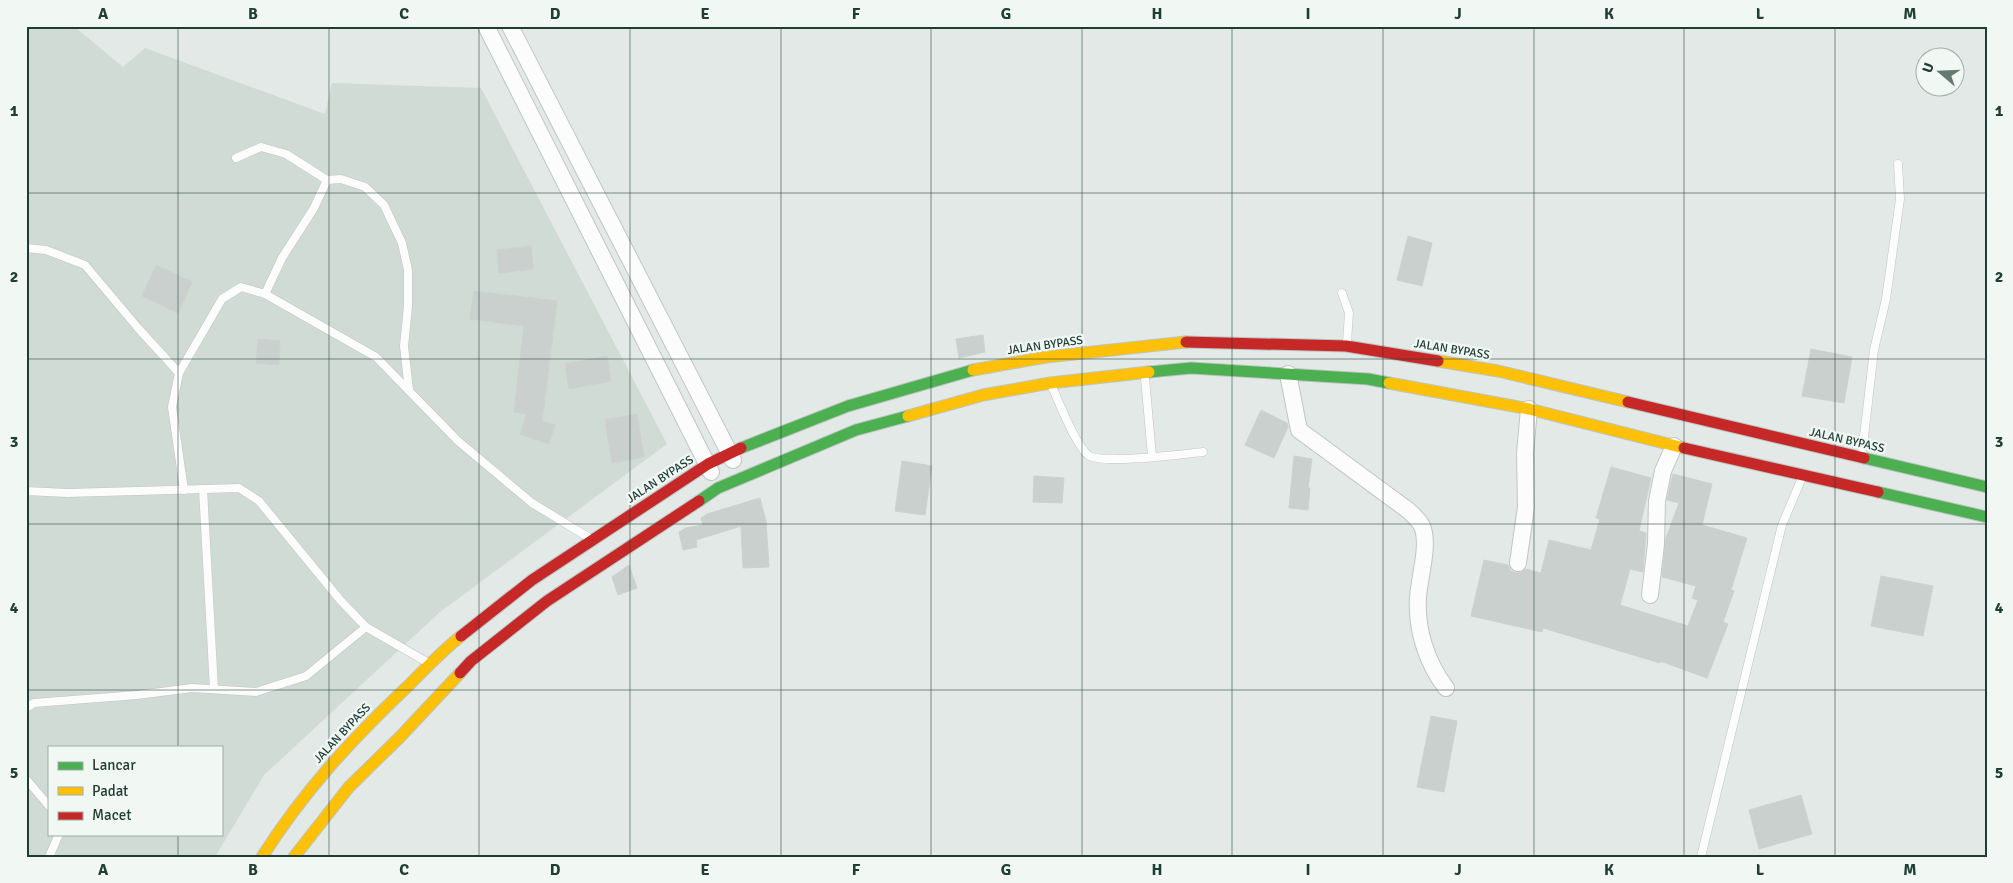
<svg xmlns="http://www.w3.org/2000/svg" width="2013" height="883" font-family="Signika,sans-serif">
<rect width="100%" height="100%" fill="#e3e9e6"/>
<!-- built -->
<path fill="#d0dbd6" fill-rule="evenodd" d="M26,26H74L123,67L145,48L325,114L332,83L481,88L667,444L440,612L264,775L215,857H26ZM49,747H221V834H49Z"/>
<!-- building -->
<g fill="#cad0cd" stroke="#cbd2cf">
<polygon points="1408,236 1432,243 1422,286 1397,280"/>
<polygon points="531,246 533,269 499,273 497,250"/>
<polygon points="156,265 192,282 178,313 142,296"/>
<polygon points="474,291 557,301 542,421 555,425 549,444 520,434 527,414 514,412 524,326 470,319"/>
<polygon points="983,335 985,352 959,358 956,339"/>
<polygon points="258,339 280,341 279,365 256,363"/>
<polygon points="1811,349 1852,357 1844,403 1802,396"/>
<polygon points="607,356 611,381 569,389 565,364"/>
<polygon points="1261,410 1287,423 1288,427 1274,458 1245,445"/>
<polygon points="637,414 644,457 612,463 605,420"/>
<polygon points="1294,456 1312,459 1308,488 1310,488 1308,510 1289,508"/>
<polygon points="902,461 932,466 925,515 895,511"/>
<polygon points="1611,467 1651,478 1639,531 1646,533 1643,572 1630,569 1620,605 1688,626 1698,600 1692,598 1696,586 1662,577 1666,538 1679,503 1667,500 1673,474 1712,484 1702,525 1747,538 1731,590 1734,591 1723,622 1728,624 1707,678 1660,661 1660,663 1543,628 1542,632 1471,616 1484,560 1508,565 1511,571 1516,573 1521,572 1526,569 1541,573 1549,540 1591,550 1600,519 1596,518"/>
<polygon points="1034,476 1064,478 1062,503 1033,502"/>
<polygon points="760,498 766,521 769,567 743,568 741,526 696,540 697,547 683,550 679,532 686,528 703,525 701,518 707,514"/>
<polygon points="629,565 637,588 618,595 612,577"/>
<polygon points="1881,576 1933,586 1923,636 1871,626"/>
<polygon points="1431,716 1457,721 1444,792 1417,787"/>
<polygon points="1801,795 1812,834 1759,849 1749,810"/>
</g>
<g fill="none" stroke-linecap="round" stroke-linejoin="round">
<!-- lane casing -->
<g stroke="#c0c6c3" stroke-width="9">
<g id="lane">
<polyline points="236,158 261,147 286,154 327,180 314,208 282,258 265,294"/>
<polyline points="327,180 341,179 365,187 384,205 402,243 408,270 408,306 404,346 409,390"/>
<polyline points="26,248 46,250 85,265 138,328 179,373"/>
<polyline points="1342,293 1349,313 1347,342"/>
<polyline points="1145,378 1152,456"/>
<path d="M1052,387C1060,404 1075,444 1088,455C1101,465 1183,454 1203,452"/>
<polyline points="1862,454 1874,350 1886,299 1900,199 1898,164"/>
<polyline points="203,489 214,689"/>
<polyline points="184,490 172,407 179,373 222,299 241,287 265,294 376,357 458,441 532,503 588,537"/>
<polyline points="26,491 68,493 239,488 259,501 341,601 366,627 425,661"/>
<polyline points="26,708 34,703 137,695 192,688 256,692 306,676 366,627"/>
<polyline points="26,779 49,806"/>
<polyline points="49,857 59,834"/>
<polyline points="1701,857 1782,525 1801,480"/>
</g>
</g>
<!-- street casing -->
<g stroke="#c0c6c3" stroke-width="18">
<g id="street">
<polyline points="486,26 711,472"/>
<polyline points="510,26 733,460"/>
<path d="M1288,374L1299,430L1409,511C1413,515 1419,520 1422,526C1430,545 1419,577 1418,598C1416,630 1427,663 1446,688"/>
<polyline points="1518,563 1526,507 1525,453 1529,409"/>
<polyline points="1650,595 1656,544 1657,501 1663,471 1674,446"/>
</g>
</g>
<!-- fast casing -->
<g stroke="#bbc5c2" stroke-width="13">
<g id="fast">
<polyline points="1149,372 1191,368 1368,379 1389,383"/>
<polyline points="741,448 848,406 973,370"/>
<polyline points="1864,458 1987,487"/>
<polyline points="1878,492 1987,517"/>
<polyline points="699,501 718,488 856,430 908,416"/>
</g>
</g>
<!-- slow casing -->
<g stroke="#bbc5c2" stroke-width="13">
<g id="slow">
<polyline points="1438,361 1498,371 1628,402"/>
<polyline points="973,370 1046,357 1186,342"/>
<polyline points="1389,383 1529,409 1684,448"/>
<polyline points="908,416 983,395 1050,383 1149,372"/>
<path d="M262,857C304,791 351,740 408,686C425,669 442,651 461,636"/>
<polyline points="294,857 349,787 400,737 460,673"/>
</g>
</g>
<!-- jam casing -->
<g stroke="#bbc5c2" stroke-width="13">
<g id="jam">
<polyline points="1186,342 1346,346 1438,361"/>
<polyline points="1628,402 1864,458"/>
<polyline points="1684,448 1878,492"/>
<polyline points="461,636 532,580 708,464 741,448"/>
<polyline points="460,673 471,661 547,601 699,501"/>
</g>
</g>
<!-- lane -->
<use href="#lane" stroke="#fbfcfb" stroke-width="8"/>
<!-- street -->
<use href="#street" stroke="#fbfcfb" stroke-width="16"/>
<!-- fast -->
<use href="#fast" stroke="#4caf50" stroke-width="11"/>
<!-- slow -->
<use href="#slow" stroke="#ffc107" stroke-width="11"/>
<!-- jam -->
<use href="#jam" stroke="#c62828" stroke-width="11"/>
</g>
<!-- grid -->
<path fill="none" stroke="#203d35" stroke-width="1" stroke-opacity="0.55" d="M178,26V747M329,26V857M479,26V857M630,26V857M781,26V857M931,26V857M1082,26V857M1232,26V857M1383,26V857M1534,26V857M1684,26V857M1835,26V857M26,193H1987M26,359H1987M26,524H1987M26,690H1987M178,834V857"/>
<g text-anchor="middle" stroke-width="4.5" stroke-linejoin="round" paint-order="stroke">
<!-- street labels -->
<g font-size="12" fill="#203d35" stroke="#f1f8f4">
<text transform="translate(1045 345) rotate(-8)" y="4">JALAN BYPASS</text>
<text transform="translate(1452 349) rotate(9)" y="4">JALAN BYPASS</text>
<text transform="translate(1847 440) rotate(13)" y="4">JALAN BYPASS</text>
<text transform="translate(660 479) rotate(-33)" y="4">JALAN BYPASS</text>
<text transform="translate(342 733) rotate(-47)" y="4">JALAN BYPASS</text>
</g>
</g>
<!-- border -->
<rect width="2013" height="883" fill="none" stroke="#f1f8f4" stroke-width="55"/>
<!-- legend -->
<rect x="48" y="746" width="175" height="90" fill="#f1f8f4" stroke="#9dada8"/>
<rect x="58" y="762" width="25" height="8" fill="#4caf50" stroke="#9dada8"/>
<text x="92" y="770" font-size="15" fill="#203d35">Lancar</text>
<rect x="58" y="787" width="25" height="8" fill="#ffc107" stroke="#9dada8"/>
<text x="92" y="796" font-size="15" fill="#203d35">Padat</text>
<rect x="58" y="812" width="25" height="8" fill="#c62828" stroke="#9dada8"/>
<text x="92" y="820" font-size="15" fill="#203d35">Macet</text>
<!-- north arrow -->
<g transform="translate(1940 72) rotate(289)"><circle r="24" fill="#f1f8f4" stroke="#9dada8"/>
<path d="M0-4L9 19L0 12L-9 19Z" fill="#647973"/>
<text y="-8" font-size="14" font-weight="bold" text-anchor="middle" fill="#203d35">U</text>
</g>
<rect x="28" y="28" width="1958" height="828" fill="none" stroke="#203d35" stroke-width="2"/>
<g font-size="16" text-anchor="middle" font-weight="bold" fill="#203d35">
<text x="103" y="19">A</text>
<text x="253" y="19">B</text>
<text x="404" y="19">C</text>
<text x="555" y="19">D</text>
<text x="705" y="19">E</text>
<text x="856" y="19">F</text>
<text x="1006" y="19">G</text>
<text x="1157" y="19">H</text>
<text x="1308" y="19">I</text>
<text x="1458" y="19">J</text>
<text x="1609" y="19">K</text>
<text x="1760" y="19">L</text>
<text x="1910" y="19">M</text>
<text x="14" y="116">1</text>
<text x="1999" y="116">1</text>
<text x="14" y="282">2</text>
<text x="1999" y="282">2</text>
<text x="14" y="447">3</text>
<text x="1999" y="447">3</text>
<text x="14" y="613">4</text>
<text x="1999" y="613">4</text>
<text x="14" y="778">5</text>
<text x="1999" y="778">5</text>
<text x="103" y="875">A</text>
<text x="253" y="875">B</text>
<text x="404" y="875">C</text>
<text x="555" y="875">D</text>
<text x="705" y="875">E</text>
<text x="856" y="875">F</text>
<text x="1006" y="875">G</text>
<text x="1157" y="875">H</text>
<text x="1308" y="875">I</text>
<text x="1458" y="875">J</text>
<text x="1609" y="875">K</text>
<text x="1760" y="875">L</text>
<text x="1910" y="875">M</text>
</g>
</svg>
